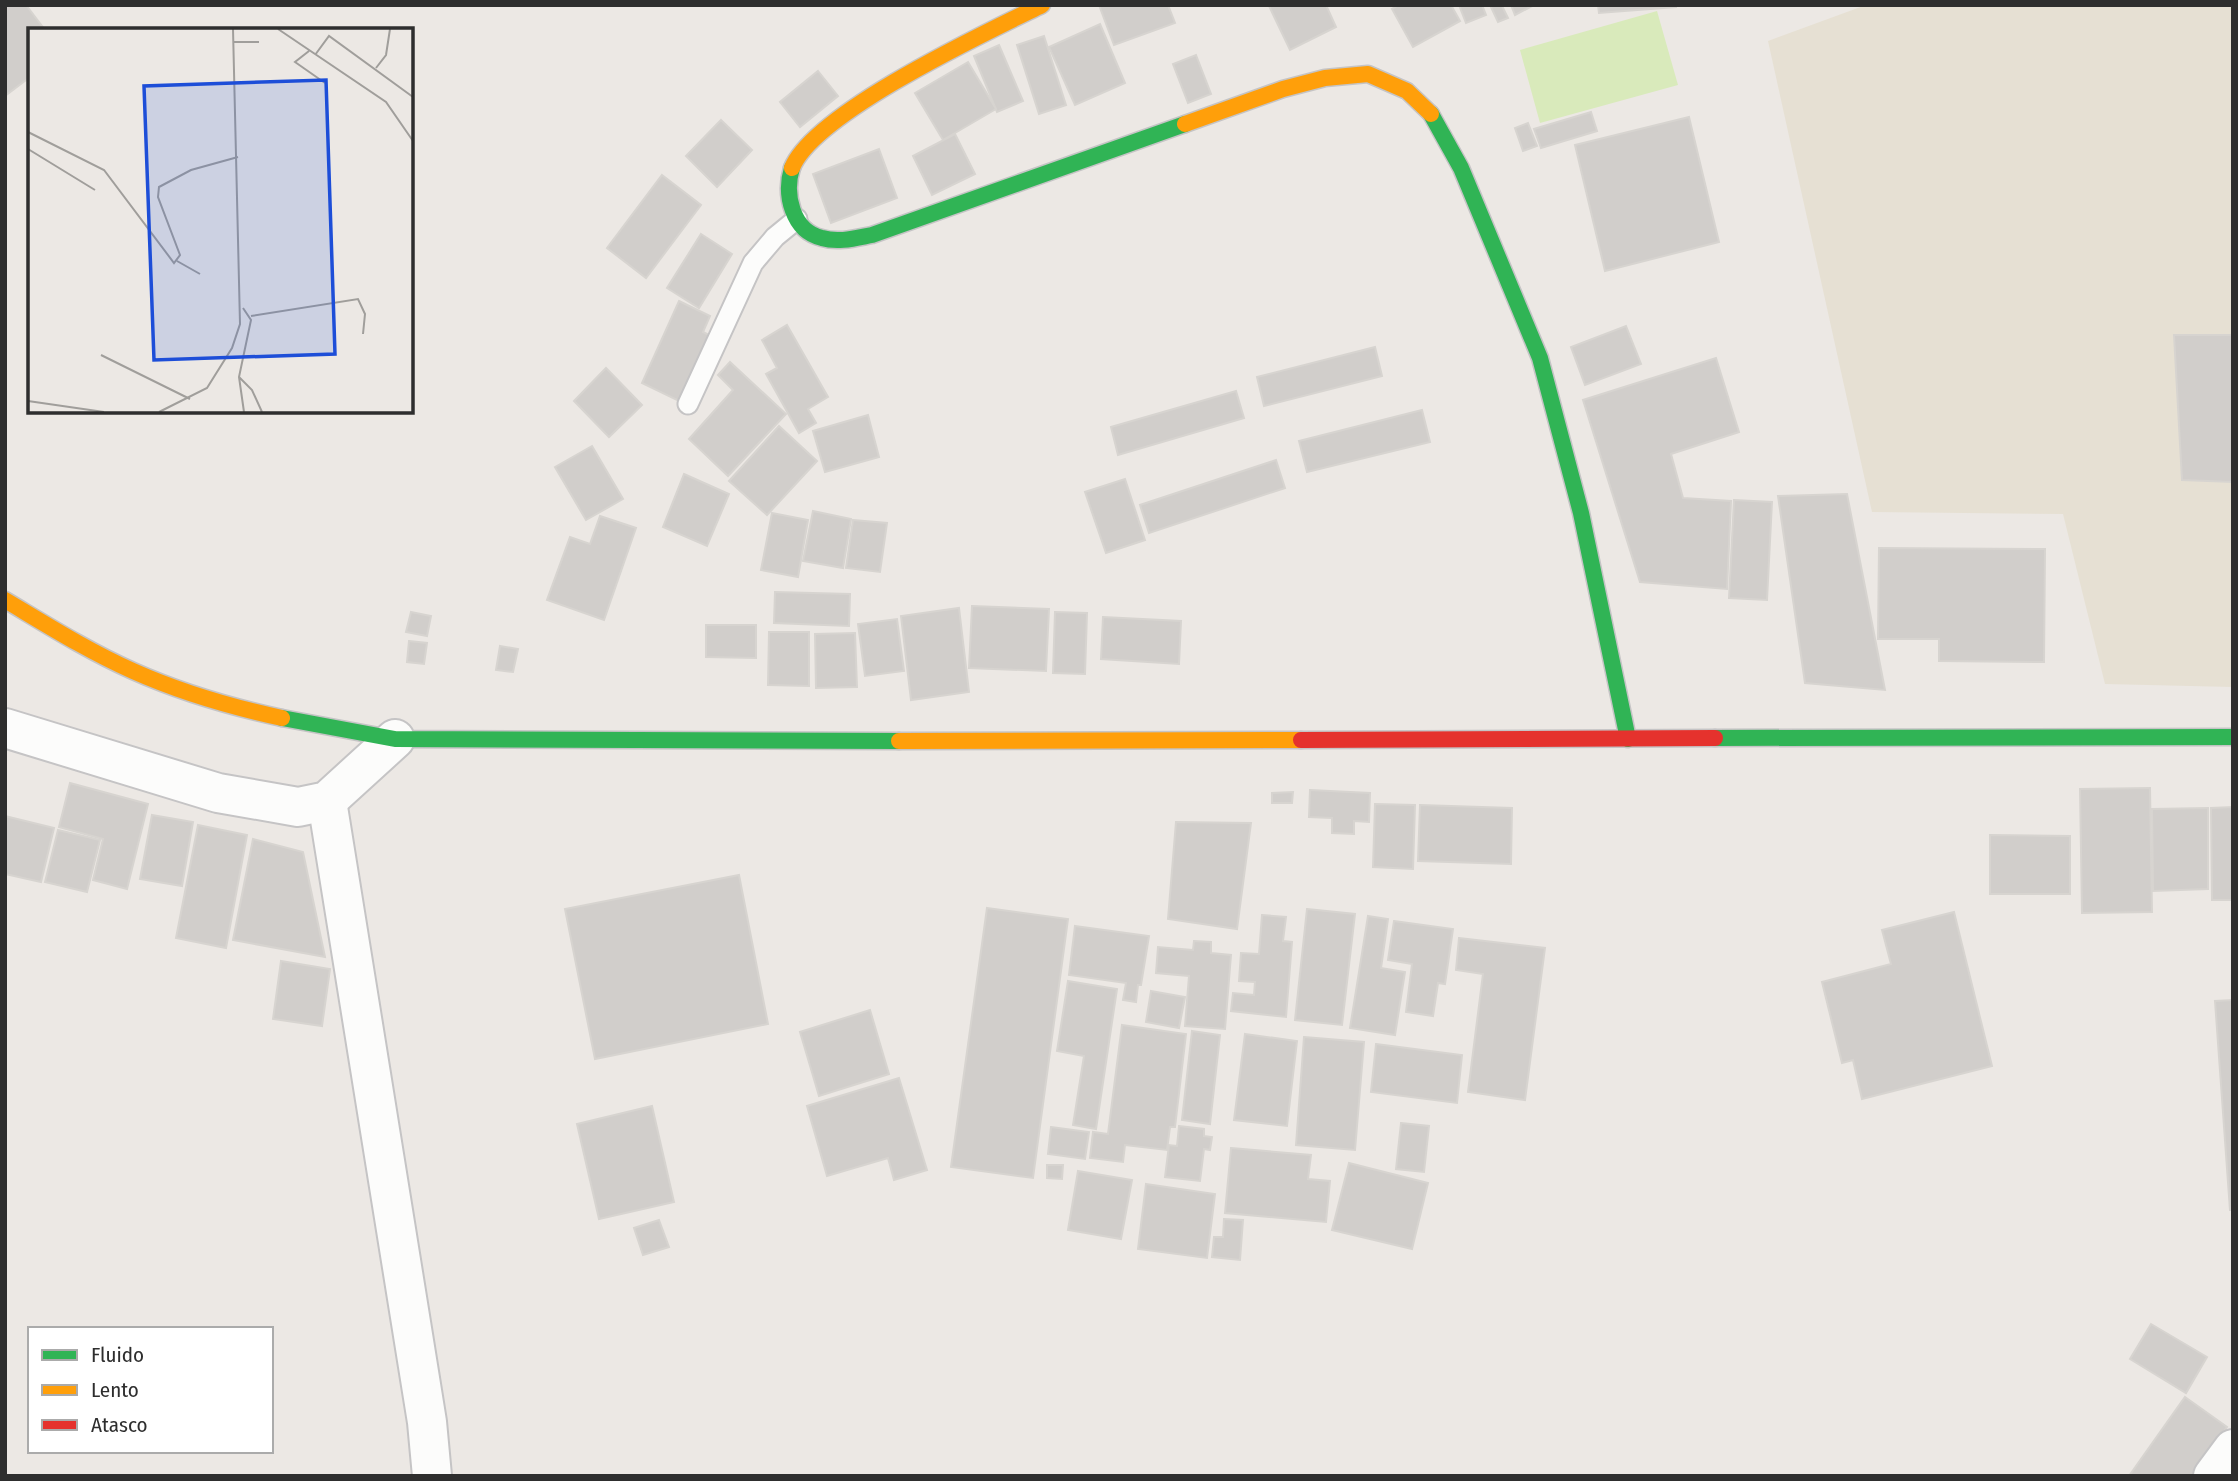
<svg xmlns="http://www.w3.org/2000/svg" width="2238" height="1481" font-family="'Fira Sans Condensed',sans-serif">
<rect width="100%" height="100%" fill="#ece8e4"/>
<!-- education -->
<polygon fill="#e6e0d3" points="1866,5 2233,5 2233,687 2105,684 2063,514 1872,512 1768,41"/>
<!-- pitch -->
<polygon fill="#d9eabb" points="1657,11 1678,85 1540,123 1520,50"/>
<!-- building -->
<g fill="#d1cecb" stroke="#d7d4d0" stroke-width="2">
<polygon points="5,5 26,5 45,30 30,30 30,77 5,96"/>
<polygon points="1099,5 1168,5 1175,23 1114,45"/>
<polygon points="1326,5 1336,27 1290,50 1269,6"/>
<polygon points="1399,5 1451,5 1460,21 1413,47 1392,9"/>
<polygon points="1459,5 1482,5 1486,15 1466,23"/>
<polygon points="1490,5 1503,5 1502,6 1508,18 1498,22"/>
<polygon points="1511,5 1534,5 1515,15"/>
<polygon points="1598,5 1676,5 1676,7 1599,13"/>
<polygon points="1100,24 1125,83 1075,105 1049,47"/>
<polygon points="1044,36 1066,105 1039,114 1017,45"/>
<polygon points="999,45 1023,101 997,112 974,56"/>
<polygon points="1196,55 1211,94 1188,103 1173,64"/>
<polygon points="968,62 996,109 943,140 915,93"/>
<polygon points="818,71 838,96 800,127 780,102"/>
<polygon points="1591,112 1597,131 1541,148 1534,129"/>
<polygon points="1689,117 1719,242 1605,271 1575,145"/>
<polygon points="721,120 752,150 717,187 686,156"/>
<polygon points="1528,123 1537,146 1523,151 1515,128"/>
<polygon points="955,134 975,174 932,195 913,156"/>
<polygon points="879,149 897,198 831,223 813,174"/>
<polygon points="662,175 701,205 646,278 607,248"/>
<polygon points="701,234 732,254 699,308 667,288"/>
<polygon points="679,301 710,316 703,332 709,335 679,401 642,383"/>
<polygon points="787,325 828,397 808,409 816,423 799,433 766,374 777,368 762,340"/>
<polygon points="1626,326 1641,364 1585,385 1571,347"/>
<polygon points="2174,335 2233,335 2233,482 2182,480"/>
<polygon points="1375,347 1382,376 1264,406 1257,377"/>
<polygon points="1716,358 1739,432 1671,454 1683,498 1731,501 1727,589 1640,582 1583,400"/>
<polygon points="730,362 786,414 728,476 689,439 733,390 718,375"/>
<polygon points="606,368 642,405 609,437 574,401"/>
<polygon points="1236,391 1244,418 1118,455 1111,427"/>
<polygon points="1422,410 1430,442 1307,472 1299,441"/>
<polygon points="868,415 879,457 825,472 813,431"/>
<polygon points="779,426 817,461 767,515 729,481"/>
<polygon points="592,446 623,499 586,520 555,467"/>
<polygon points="1276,460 1285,488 1149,533 1140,505"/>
<polygon points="684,474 729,494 707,546 663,527"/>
<polygon points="1125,479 1145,540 1106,553 1085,492"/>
<polygon points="1847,494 1885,690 1805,683 1778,496"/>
<polygon points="1734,500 1772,502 1767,600 1729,598"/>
<polygon points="813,511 851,519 843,568 803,561"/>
<polygon points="772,513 808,520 798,577 761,570"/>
<polygon points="600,516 636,528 604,620 547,600 570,537 590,544"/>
<polygon points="853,520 887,523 880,572 846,568"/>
<polygon points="1879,548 2045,549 2044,662 1939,661 1939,639 1878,639"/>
<polygon points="775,592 850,594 849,626 774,623"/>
<polygon points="972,606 1049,609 1046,671 969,668"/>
<polygon points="959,608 969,692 911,700 901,616"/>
<polygon points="411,612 431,616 427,636 406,632"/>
<polygon points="1055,612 1087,613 1085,674 1053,673"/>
<polygon points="1103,617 1181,621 1179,664 1101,659"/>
<polygon points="897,619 904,671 865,676 858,624"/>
<polygon points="706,625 756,625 756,658 706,657"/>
<polygon points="769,632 809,632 809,686 768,685"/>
<polygon points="855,633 857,687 816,688 815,634"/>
<polygon points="409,641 427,643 424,664 407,662"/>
<polygon points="500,646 518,649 513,672 496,670"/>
<polygon points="70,783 148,804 127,889 93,880 103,839 59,827"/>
<polygon points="2150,788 2152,912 2082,913 2080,789"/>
<polygon points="1310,790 1370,793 1369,822 1354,821 1354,834 1332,833 1332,818 1309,817"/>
<polygon points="1293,792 1292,803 1272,803 1272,793"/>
<polygon points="1375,804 1415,805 1413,869 1373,867"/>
<polygon points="1420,805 1512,808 1511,864 1418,861"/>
<polygon points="2233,807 2233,900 2212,900 2211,808"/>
<polygon points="2208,808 2208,889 2153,891 2152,809"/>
<polygon points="152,815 193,822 182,886 140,879"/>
<polygon points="5,816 54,828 41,882 5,874"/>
<polygon points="1176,822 1251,823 1237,929 1168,919"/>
<polygon points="198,825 247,835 226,948 176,938"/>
<polygon points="58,830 100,840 87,892 45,882"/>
<polygon points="1990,835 2070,836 2070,894 1990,894"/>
<polygon points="253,839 303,852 325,957 233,940"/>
<polygon points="739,875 768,1024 595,1059 565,909"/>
<polygon points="987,908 1068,919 1033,1178 951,1167"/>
<polygon points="1307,909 1355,914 1342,1025 1295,1020"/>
<polygon points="1954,912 1992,1066 1862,1099 1853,1060 1842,1063 1822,982 1891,964 1882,930"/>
<polygon points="1262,915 1286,917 1283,941 1292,942 1286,1017 1231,1011 1233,993 1254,995 1255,982 1239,981 1241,953 1259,954"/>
<polygon points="1368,916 1388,919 1381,968 1405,972 1395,1035 1350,1028"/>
<polygon points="1394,921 1453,929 1445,984 1438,983 1433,1016 1406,1012 1412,964 1388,960"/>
<polygon points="1075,926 1149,936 1141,985 1138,985 1136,1002 1123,1000 1126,983 1069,975"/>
<polygon points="1459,938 1545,948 1525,1100 1468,1092 1483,974 1456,970"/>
<polygon points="1194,941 1211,942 1211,953 1231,955 1225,1029 1185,1026 1189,976 1156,973 1158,947 1193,950"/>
<polygon points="281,961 330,969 322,1026 273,1019"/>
<polygon points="1068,981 1117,989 1096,1129 1073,1125 1084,1056 1057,1051"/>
<polygon points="1151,991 1185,997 1179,1028 1146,1022"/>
<polygon points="2233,1000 2233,1210 2230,1210 2215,1001"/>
<polygon points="870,1010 889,1074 819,1096 800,1032"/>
<polygon points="1122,1025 1186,1034 1175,1127 1170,1127 1167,1150 1125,1145 1123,1162 1090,1158 1093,1132 1108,1134"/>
<polygon points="1192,1031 1220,1035 1210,1124 1182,1120"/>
<polygon points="1245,1034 1297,1041 1287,1126 1234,1120"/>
<polygon points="1304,1037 1364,1042 1355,1150 1296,1145"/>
<polygon points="1376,1044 1462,1055 1457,1103 1371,1092"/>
<polygon points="899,1078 927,1170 894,1180 888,1158 827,1176 807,1106"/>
<polygon points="652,1106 674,1202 599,1219 577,1124"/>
<polygon points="1401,1123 1429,1126 1424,1172 1396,1169"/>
<polygon points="1179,1126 1204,1129 1204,1136 1212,1137 1210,1150 1204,1149 1200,1181 1165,1177 1169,1145 1177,1146"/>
<polygon points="1051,1127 1089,1132 1085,1159 1048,1154"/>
<polygon points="1231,1148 1311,1155 1308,1179 1330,1181 1326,1222 1225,1213"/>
<polygon points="1349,1163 1428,1183 1412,1249 1332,1230"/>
<polygon points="1047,1165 1063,1165 1062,1179 1047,1178"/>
<polygon points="1078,1171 1132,1180 1121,1239 1068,1230"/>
<polygon points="1146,1184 1215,1194 1207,1258 1138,1249"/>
<polygon points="1224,1219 1243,1220 1240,1260 1212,1257 1214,1237 1223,1237"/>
<polygon points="659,1220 669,1247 643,1255 634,1228"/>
<polygon points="2151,1324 2207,1357 2186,1393 2130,1359"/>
<polygon points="2185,1397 2227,1427 2192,1476 2129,1476"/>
</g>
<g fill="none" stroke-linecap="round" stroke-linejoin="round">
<!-- lane casing -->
<g stroke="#c5c4c5" stroke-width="23">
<polyline id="lane" points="688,404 753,263 775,237 797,219"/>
</g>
<!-- street casing -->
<g stroke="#c5c4c5" stroke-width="42">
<g id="street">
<polyline points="5,728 218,793 298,807 327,801 395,739"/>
<polyline points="327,801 427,1422 432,1476"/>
<polyline points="2213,1476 2233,1449"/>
</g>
</g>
<!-- fast casing -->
<g stroke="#c5c4c5" stroke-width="19">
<g id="fast">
<polyline points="1431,114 1461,168 1540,358 1581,513 1628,739"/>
<path d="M792,168C784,194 792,231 822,238C838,243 856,238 872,235L1185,124"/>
<polyline points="282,718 395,739 899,741"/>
<polyline points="1715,738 2233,737"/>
</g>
</g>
<!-- slow casing -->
<g stroke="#c5c4c5" stroke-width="19">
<g id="slow">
<polyline points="1185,124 1283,89 1325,78 1368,74 1407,91 1431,114"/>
<path d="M792,168C814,113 985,33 1042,5"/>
<path d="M5,600C47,625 88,651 133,671C180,692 231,707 282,718"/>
<polyline points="899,741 1301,740"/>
</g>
</g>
<!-- jam casing -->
<g stroke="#c5c4c5" stroke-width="19">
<polyline id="jam" points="1301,740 1715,738"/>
</g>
<!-- lane -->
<use href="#lane" stroke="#fcfcfb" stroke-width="19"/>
<!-- street -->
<use href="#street" stroke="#fcfcfb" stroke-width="38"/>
<!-- fast -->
<use href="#fast" stroke="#30b455" stroke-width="16"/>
<!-- slow -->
<use href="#slow" stroke="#ff9f0a" stroke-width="16"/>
<!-- jam -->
<use href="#jam" stroke="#e5322d" stroke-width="16"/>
</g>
<!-- overview -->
<g transform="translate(28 28)">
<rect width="385" height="385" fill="#ece8e4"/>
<path fill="none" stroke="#a09e9b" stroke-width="2" d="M250,1L358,74L385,113M205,14H231M281,23L267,34L297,55M287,27L301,8L385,69M348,40L358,27L362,1M0,104L76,142L146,235L152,227L130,169L131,159L163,142L210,129M0,121L67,162M149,233L172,246M215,280L223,292L211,349L216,384M223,288L330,271L337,286L335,306M73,327L162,371M211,349L224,362L234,384M0,373L76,384M131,384L179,360L204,320L212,296L205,1"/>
<path fill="#1d4ed8" fill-opacity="0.15" stroke="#1d4ed8" stroke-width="3.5" d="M298,52L307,326L126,332L116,58Z"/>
<rect width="385" height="385" fill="none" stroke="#2e2e2e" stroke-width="3.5"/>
</g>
<!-- border -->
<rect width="2238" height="1481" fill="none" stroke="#2e2e2e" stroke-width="14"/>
<!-- legend -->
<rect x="28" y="1327" width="245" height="126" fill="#ffffff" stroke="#ababab" stroke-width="2"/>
<rect x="42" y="1350" width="35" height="10" fill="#30b455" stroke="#ababab" stroke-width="2"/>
<text x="91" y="1362" font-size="21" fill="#2e2e2e">Fluido</text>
<rect x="42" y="1385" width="35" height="10" fill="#ff9f0a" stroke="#ababab" stroke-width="2"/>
<text x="91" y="1397" font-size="21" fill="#2e2e2e">Lento</text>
<rect x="42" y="1420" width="35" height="10" fill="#e5322d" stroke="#ababab" stroke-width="2"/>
<text x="91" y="1432" font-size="21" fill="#2e2e2e">Atasco</text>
</svg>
